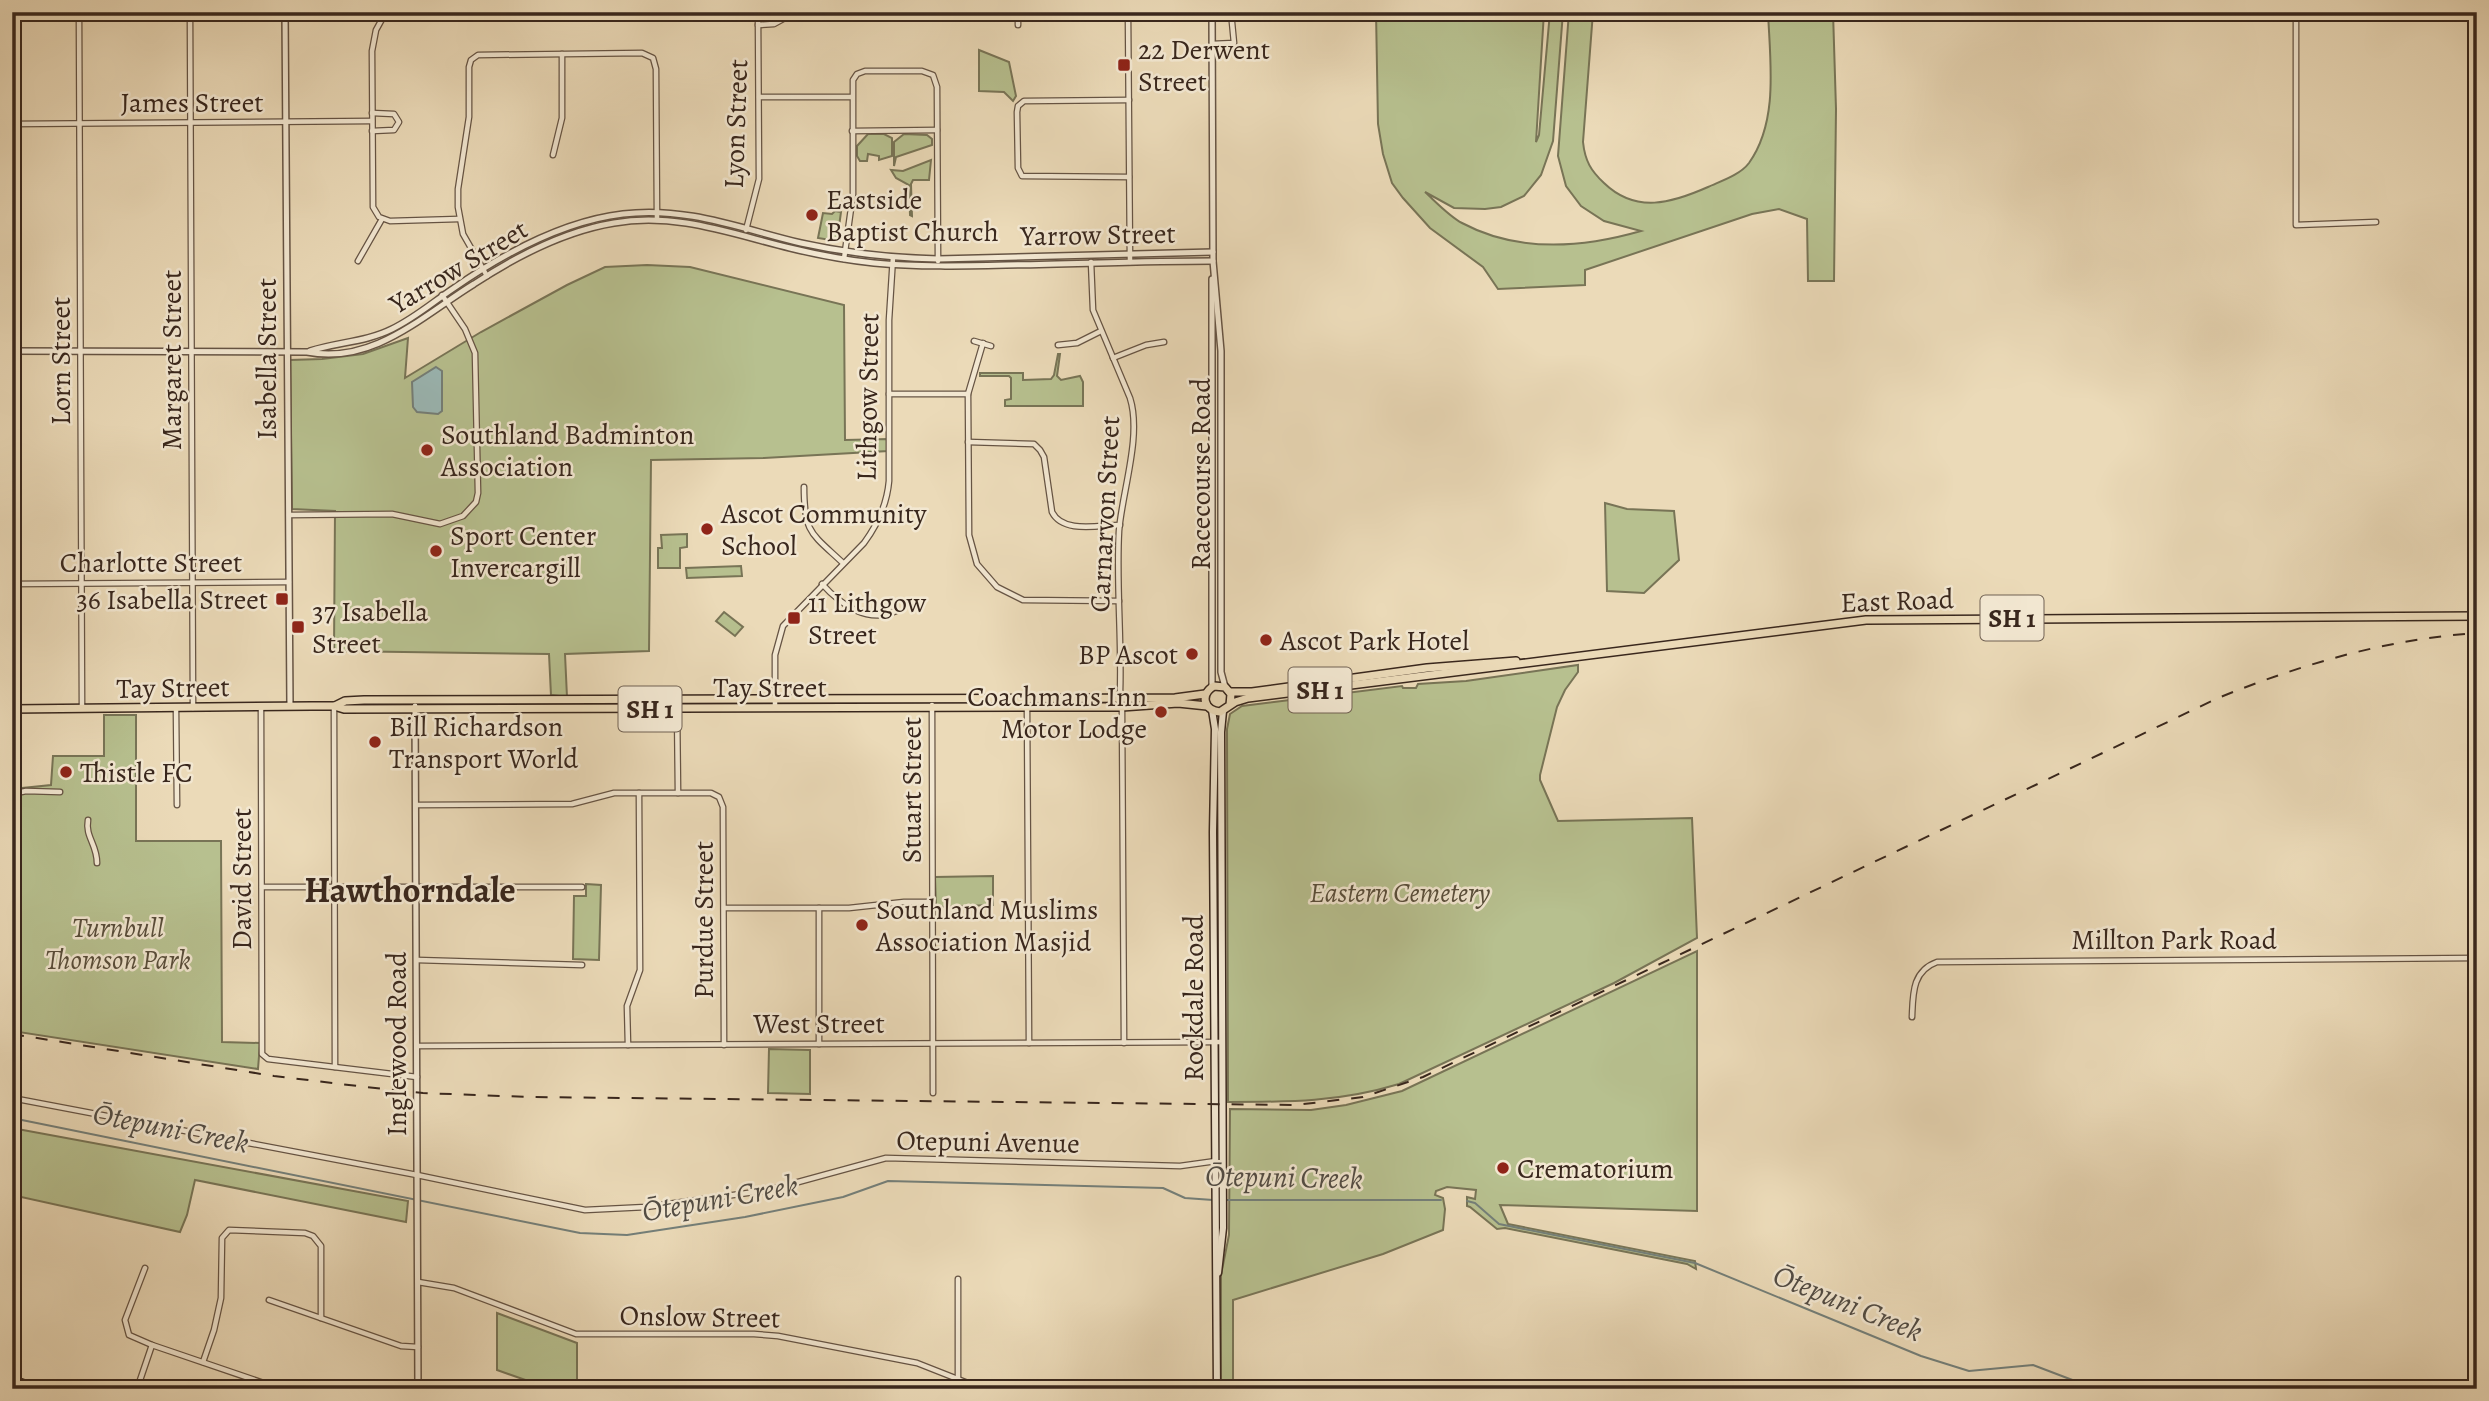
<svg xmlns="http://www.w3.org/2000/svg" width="2489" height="1401" font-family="Alegreya,serif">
<rect width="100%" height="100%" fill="#ebdab8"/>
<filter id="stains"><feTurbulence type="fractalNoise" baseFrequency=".00286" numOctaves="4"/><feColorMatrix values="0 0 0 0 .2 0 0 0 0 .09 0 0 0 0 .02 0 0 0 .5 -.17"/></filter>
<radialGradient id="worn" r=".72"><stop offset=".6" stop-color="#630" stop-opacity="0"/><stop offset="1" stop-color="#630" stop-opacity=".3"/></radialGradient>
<!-- green -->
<g fill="#b7c08f" stroke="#787456" stroke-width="2">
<path d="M1376,12H1544L1536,142L1539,135L1550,12H1563L1553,141L1541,175L1524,196L1501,207L1485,209L1454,208L1425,192C1436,202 1449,216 1462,223C1518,253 1582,248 1641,231L1604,221L1581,206L1566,186L1558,156L1569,12H1593L1583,142C1585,161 1591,171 1604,183C1636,214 1672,203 1708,187C1721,181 1740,175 1749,163C1779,121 1770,61 1768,12H1833L1836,109L1834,281H1808L1807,219L1779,209L1752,214L1585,270V285L1498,289L1483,267L1430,228L1403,198L1392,183L1383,154L1378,124Z"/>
<polygon points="979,50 1009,62 1016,96 1013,101 1004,92 979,91"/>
<polygon points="868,134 884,134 892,138 892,156 879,160 879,156 868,154 867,161 860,161 857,156 857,146"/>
<polygon points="904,134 927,135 932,139 932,145 896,157 894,166 894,142"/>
<polygon points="931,160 929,180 913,180 911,184 912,216 910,215 909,185 896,178 891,170 903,171"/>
<polygon points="835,211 841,212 837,241 818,238 823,213 832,214"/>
<polygon points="647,265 690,267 844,305 845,440 888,439 888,451 764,458 651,460 649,651 565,654 567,697 551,695 549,654 334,651 335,511 292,509 290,360 322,359 363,354 408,338 405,378 481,332 567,285 605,267"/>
<polygon points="1058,354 1060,354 1057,376 1061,380 1080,376 1083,382 1083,406 1005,406 1005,400 1011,399 1011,378 1009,376 980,376 980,373 1023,373 1023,380 1051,379 1054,375"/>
<polygon points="1605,503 1627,509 1674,511 1679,560 1644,593 1607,591"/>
<polygon points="687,534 687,547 680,548 680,568 658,568 658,548 662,548 661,535"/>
<polygon points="741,566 742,576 687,578 686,568"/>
<polygon points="724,612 743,627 735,636 716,621"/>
<path d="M1578,665V672L1565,690L1557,707L1540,775V780L1558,821L1692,818L1697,938L1614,983L1399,1084C1340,1102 1290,1102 1228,1102L1227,729L1230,714L1242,706L1402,686L1403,688H1416L1418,684L1466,681Z"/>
<polygon points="104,715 136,715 136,841 221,841 222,1042 260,1043 258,1069 12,1031 12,791 22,788 51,785 53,756 104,756"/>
<polygon points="993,876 993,905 936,907 935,877"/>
<polygon points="586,884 601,885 599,960 573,959 574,896 586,896"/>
<polygon points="1697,951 1697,1211 1500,1205 1508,1224 1695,1261 1696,1269 1687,1264 1505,1228 1497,1229 1470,1207 1467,1206 1467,1197 1475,1199 1476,1190 1447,1187 1436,1191 1435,1195 1443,1198 1445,1209 1443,1230 1383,1254 1233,1300 1233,1389 1221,1389 1221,1275 1229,1235 1230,1109 1311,1110 1346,1105 1402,1091"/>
<polygon points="769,1049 810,1050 810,1094 768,1093"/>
<polygon points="12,1128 408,1201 406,1222 195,1180 187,1215 180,1232 12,1195"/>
<polygon points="497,1313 577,1343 577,1389 551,1389 497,1370"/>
</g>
<!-- water -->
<polygon fill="#9bb9b7" stroke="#747f79" stroke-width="2" points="436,367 442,371 442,411 438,414 417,412 413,407 412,382"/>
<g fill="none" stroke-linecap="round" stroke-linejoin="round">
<!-- stream -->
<g stroke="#747f79" stroke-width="2">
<polyline points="12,1118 580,1233 627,1235 745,1217 843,1197 888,1181 1163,1188 1185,1198 1213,1200"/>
<polyline points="1225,1200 1441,1200"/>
<polyline points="1467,1201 1475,1203 1499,1224 1695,1263 1921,1356 1969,1371 2033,1365 2096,1389"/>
</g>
<!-- minor casing -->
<g stroke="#665444" stroke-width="7">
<g id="minor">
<polyline points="79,12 82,708"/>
<polyline points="190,12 193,708"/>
<polyline points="386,12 376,30 372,51 373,207 379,217 390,221 459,219"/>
<polyline points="1128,12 1130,262"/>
<polyline points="2296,12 2296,225 2376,222"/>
<polyline points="758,25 774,24 796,12"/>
<polyline points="1018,25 1018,12"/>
<polyline points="1212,44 1234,43 1231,12"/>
<polyline points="759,97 852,97"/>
<polyline points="1129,100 1024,101 1018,106 1017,112 1018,168 1022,176 1129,177"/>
<polyline points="372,113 394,114 399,122 394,130 372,131"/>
<polyline points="12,124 372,121"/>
<polyline points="852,131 937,130"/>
<polyline points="553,155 562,118 562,54"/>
<polyline points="746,230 759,179 758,12"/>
<polyline points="844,259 853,194 853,80 857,74 865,71 922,71 933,75 937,87 938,261"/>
<polyline points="358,261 382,219"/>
<path d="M1091,262L1093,310L1130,398C1142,436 1122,492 1119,531C1116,585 1122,639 1120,693L1122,711L1124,1043"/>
<polyline points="487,276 463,234 458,207 458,189 469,117 469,67 471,60 478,55 642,53 653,58 656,69 657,220"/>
<polyline points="974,341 991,346"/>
<polyline points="983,343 968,394 969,535 977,564 997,587 1023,600 1119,601"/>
<polyline points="1058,345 1077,343 1101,331"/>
<polyline points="1113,358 1146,345 1164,342"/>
<polyline points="889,394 968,394"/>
<path d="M968,442L1034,444L1040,450L1044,457L1052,512C1063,534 1099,525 1120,525"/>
<path d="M804,487C804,533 811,533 843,563"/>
<polyline points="289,515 392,514 440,524 463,516 476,502 478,493 475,353 465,329 442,295"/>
<polyline points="12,584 289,582"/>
<path d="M822,584C841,605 868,624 896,611"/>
<polyline points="932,705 933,1093"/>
<polyline points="1027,705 1029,1043"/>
<polyline points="677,706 678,793"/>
<polyline points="261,707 262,1054 268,1059 417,1077"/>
<polyline points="334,707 335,1067"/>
<polyline points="176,708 177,805"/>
<path d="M775,708V655L783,626L864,543C878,524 887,504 889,481V320L893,257"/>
<polyline points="12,794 26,791 60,792"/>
<polyline points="416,805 572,804 614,793 711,793 719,797 723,807 724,1045"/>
<path d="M88,820C85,837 97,844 97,863"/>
<polyline points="262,887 582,887"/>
<polyline points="724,908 849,908 904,902 932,902"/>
<polyline points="819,908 819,1044"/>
<polyline points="417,960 582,965"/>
<path d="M1912,1017C1913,994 1912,971 1937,962L2477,958"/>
<polyline points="628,1045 627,1006 640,970 639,793"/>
<polyline points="417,1046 1222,1042"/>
<polyline points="12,1098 417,1175 585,1210 646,1207 769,1190 886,1158 1180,1166 1216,1161"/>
<polyline points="145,1268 125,1320 129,1335 152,1345 281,1389"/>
<polyline points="418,1282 454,1288 576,1334 754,1334 778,1336 917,1363 983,1389"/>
<polyline points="269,1300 401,1346 418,1347"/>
<polyline points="203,1362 214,1330 221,1298 222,1238 229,1230 305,1233 313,1236 321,1246 321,1318"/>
<polyline points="958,1378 958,1279"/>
<polyline points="137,1389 152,1345"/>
</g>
</g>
<!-- tertiary casing -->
<g stroke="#665444" stroke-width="8">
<g id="tertiary">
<polyline points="285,12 290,706"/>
<polyline points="1212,12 1213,261 1221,351 1221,672 1225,687"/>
<polyline points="1212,279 1212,686"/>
<path d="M12,351L307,352C373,365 422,316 474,284C515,257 565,231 614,223C676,212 732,234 790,248C818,255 846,260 874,263C918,267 962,266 1006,265C1075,264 1144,261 1213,261"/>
<path d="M310,351C338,342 366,342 392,329C415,318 433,302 454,288C503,254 563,221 623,214C685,206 742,229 801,243C846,253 892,258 938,259L1213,252"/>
<polyline points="415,706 418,1389"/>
</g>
</g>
<!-- secondary casing -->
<g stroke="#39271d" stroke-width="9">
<g id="secondary">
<polyline points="1212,710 1215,729 1213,832 1217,1389"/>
<polyline points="1218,1273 1223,1228 1221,732 1223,711"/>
<polyline points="12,1379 39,1389"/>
</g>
</g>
<!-- trunk casing -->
<g stroke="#39271d" stroke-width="10">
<g id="trunk">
<polyline points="1230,692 1252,692 1427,668 1516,661"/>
<path d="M1230,705L1231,694L1225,687L1214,686C1200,694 1203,710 1220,712L1235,702L1248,698L1866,620L2477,616"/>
<polyline points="335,706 345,701 364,700 1175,698 1205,694"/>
<polyline points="12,709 312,706 334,706 344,709 1027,707 1122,707 1178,703 1207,706"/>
</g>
</g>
<!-- minor -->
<use href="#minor" stroke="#f2e7d1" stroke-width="4.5"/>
<!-- tertiary -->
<use href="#tertiary" stroke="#f2e7d1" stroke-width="5"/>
<!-- secondary -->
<use href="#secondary" stroke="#f2e7d1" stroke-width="6"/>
<!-- trunk -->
<use href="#trunk" stroke="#ebdab8" stroke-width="7"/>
<!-- rail -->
<path stroke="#39271d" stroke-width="2" stroke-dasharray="12 12" stroke-linecap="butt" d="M12,1034L274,1076L366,1087L423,1093L529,1097L1296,1105L1363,1097L1423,1077L2218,698C2302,664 2387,639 2477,633"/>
</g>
<!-- markers -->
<g fill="#8f2418" stroke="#f2e7d1" stroke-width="2.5">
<rect x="1117" y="58" width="14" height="14" rx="3.5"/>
<circle cx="812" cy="215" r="7"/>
<circle cx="427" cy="450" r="7"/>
<circle cx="707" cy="529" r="7"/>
<circle cx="436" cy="551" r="7"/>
<rect x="275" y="592" width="14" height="14" rx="3.5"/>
<rect x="787" y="611" width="14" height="14" rx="3.5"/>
<rect x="291" y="620" width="14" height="14" rx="3.5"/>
<circle cx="1266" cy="640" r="7"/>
<circle cx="1192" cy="654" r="7"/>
<circle cx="1161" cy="712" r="7"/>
<circle cx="375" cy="742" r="7"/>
<circle cx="66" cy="772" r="7"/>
<circle cx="862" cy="925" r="7"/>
<circle cx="1503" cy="1168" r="7"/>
</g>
<g text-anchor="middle" stroke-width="5" stroke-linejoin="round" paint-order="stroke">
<!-- shield labels -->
<g fill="#f2e7d1" stroke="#706153" stroke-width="2">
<rect x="1980.5" y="595.5" width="63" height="45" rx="5"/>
<rect x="1288.5" y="667.5" width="63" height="45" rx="5"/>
<rect x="618.5" y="686.5" width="63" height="45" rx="5"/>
</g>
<g font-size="26" font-weight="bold" fill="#39271d">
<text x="2012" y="627">SH 1</text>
<text x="1320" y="699">SH 1</text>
<text x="650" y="718">SH 1</text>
</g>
<!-- poi labels -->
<g font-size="28" fill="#39271d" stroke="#f2e7d1" text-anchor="start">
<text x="1138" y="59">22 Derwent<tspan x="1138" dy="32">Street</tspan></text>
<text x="826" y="209">Eastside<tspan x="826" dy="32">Baptist Church</tspan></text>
<text x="441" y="444">Southland Badminton<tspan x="441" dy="32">Association</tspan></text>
<text x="721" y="523">Ascot Community<tspan x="721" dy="32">School</tspan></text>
<text x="450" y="545">Sport Center<tspan x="450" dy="32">Invercargill</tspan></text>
<text x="268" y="609" text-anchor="end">36 Isabella Street</text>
<text x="808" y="612">11 Lithgow<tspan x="808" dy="32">Street</tspan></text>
<text x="312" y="621">37 Isabella<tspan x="312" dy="32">Street</tspan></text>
<text x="1280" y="650">Ascot Park Hotel</text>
<text x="1178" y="664" text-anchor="end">BP Ascot</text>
<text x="1147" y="706" text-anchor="end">Coachmans Inn<tspan x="1147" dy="32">Motor Lodge</tspan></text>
<text x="389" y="736">Bill Richardson<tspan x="389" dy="32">Transport World</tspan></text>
<text x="80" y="782">Thistle FC</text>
<text x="876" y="919">Southland Muslims<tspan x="876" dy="32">Association Masjid</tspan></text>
<text x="1517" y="1178">Crematorium</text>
</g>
<!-- street labels -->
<g font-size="28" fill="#39271d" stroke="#f2e7d1">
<text x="192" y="112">James Street</text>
<text transform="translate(735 124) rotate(-88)" y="10">Lyon Street</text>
<text transform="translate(1098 234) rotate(-1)" y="10">Yarrow Street</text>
<text transform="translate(458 266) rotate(-31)" y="10">Yarrow Street</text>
<text transform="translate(266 359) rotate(-90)" y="10">Isabella Street</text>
<text transform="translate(171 360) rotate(-90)" y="10">Margaret Street</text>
<text transform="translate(60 361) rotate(-90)" y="10">Lorn Street</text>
<text transform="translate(867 397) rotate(-89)" y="10">Lithgow Street</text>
<text transform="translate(1200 474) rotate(-90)" y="10">Racecourse Road</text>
<text transform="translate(1104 514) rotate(-87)" y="10">Carnarvon Street</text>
<text x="151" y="572">Charlotte Street</text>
<text transform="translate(1897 600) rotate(-2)" y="10">East Road</text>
<text transform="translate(173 687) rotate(-1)" y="10">Tay Street</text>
<text x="770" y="697">Tay Street</text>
<text transform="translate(911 790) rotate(-90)" y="10">Stuart Street</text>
<text transform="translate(241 879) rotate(-90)" y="10">David Street</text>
<text transform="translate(703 920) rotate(-90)" y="10">Purdue Street</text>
<text x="2174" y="949">Millton Park Road</text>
<text transform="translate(1193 998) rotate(-90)" y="10">Rockdale Road</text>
<text x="819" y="1033">West Street</text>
<text transform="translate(396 1044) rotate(-90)" y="10">Inglewood Road</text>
<text transform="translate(988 1141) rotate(1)" y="10">Otepuni Avenue</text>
<text transform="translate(700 1316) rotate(1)" y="10">Onslow Street</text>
</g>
<!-- park labels -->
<g font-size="28" font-style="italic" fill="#584d3a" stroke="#f2e7d1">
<text x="1400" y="902">Eastern Cemetery</text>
<text x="118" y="937">Turnbull<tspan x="118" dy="32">Thomson Park</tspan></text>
</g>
<!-- water labels -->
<g font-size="30" font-style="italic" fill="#524c44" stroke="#f2e7d1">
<text transform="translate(171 1128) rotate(11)" y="10">Ōtepuni Creek</text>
<text transform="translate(1284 1177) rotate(1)" y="10">Ōtepuni Creek</text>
<text transform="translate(720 1198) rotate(-10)" y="10">Ōtepuni Creek</text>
<text transform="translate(1848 1303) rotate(22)" y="10">Ōtepuni Creek</text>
</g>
<!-- district labels -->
<g font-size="35" font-weight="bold" fill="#39271d" stroke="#f2e7d1">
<text x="410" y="902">Hawthorndale</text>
</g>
</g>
<!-- margin -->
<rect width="2489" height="1401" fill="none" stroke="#ebdab8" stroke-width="42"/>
<rect x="14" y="14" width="2461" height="1373" fill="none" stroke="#39271d" stroke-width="3.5"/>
<rect x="21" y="21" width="2447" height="1359" fill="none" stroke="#39271d" stroke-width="2"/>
<rect width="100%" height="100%" filter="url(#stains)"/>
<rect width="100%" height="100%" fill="url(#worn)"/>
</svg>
